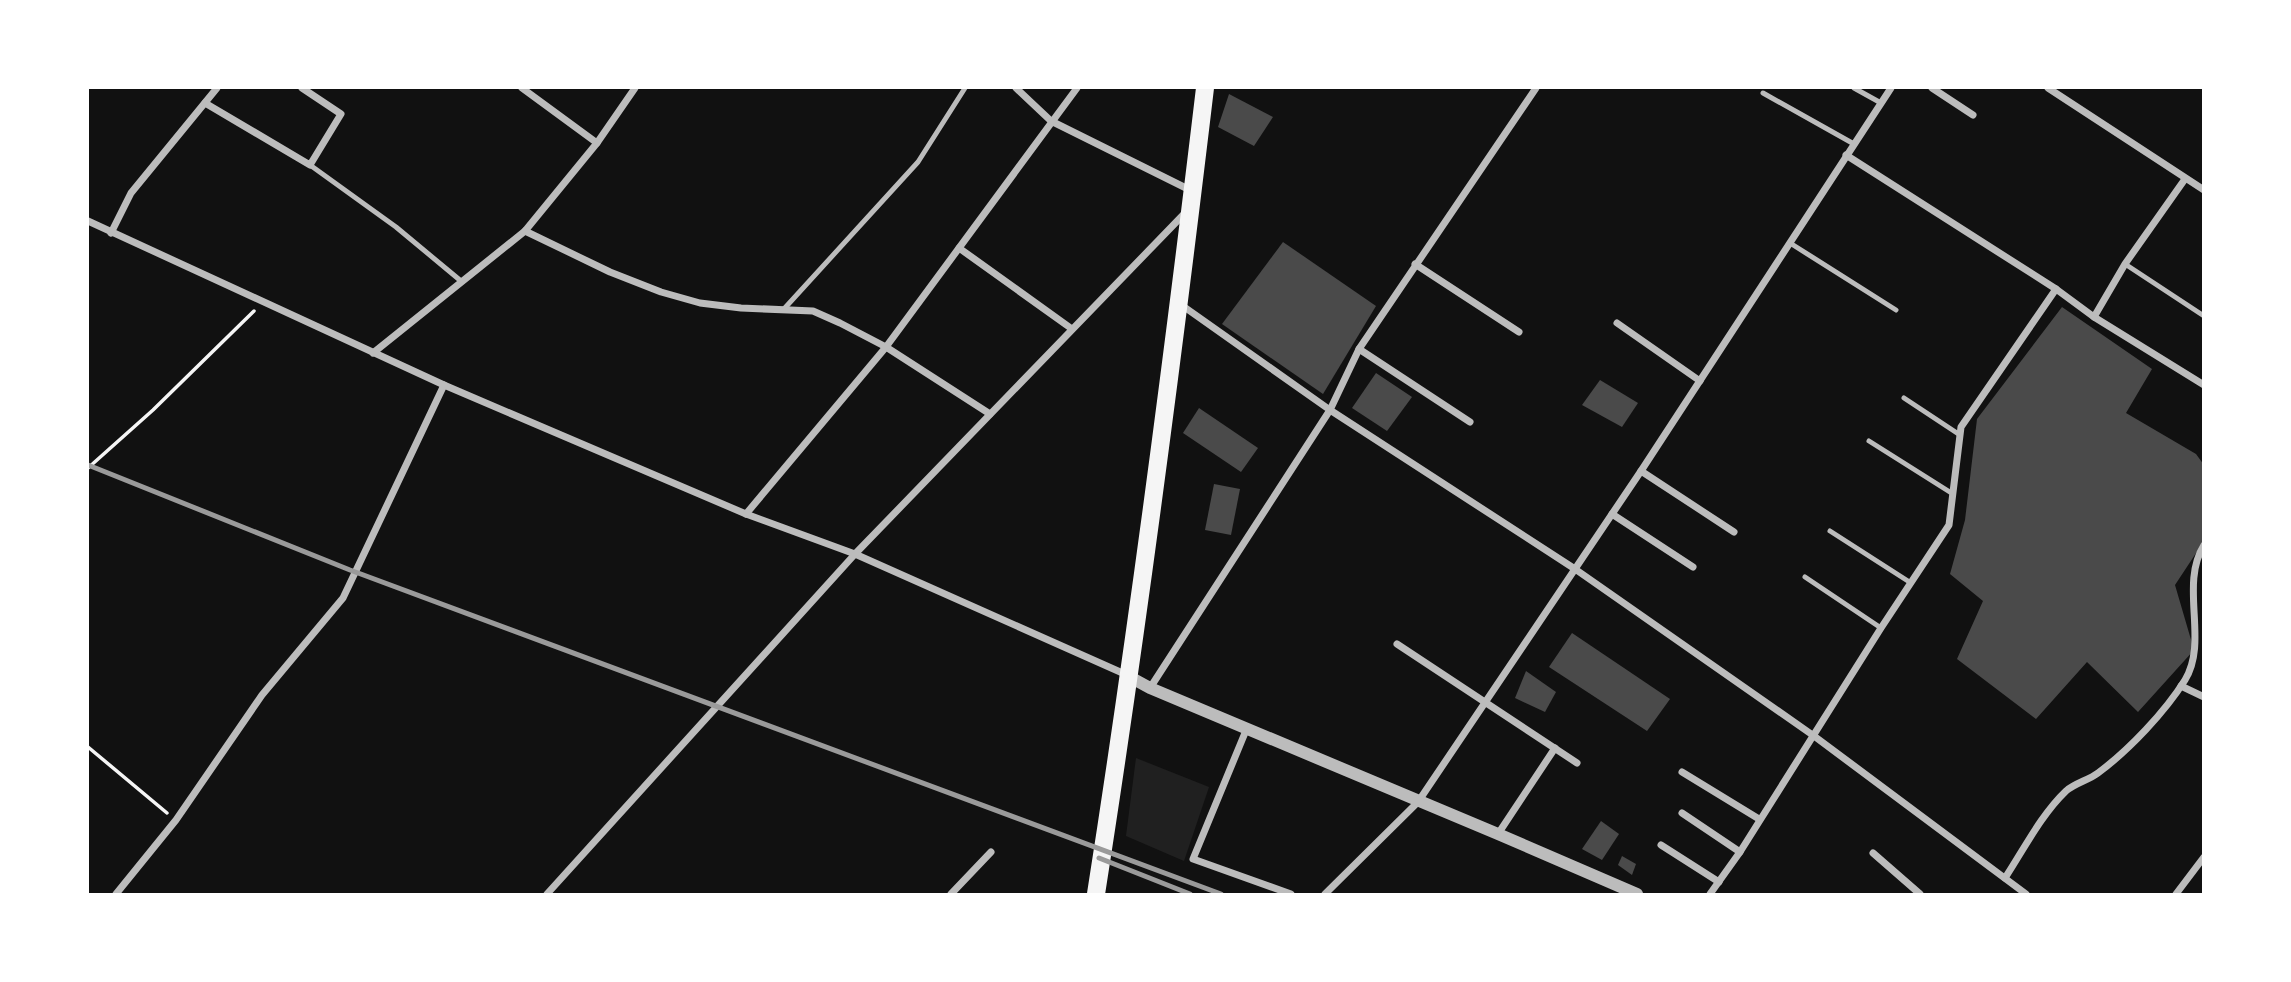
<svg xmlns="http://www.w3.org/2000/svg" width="2291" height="982" font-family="'Noto Sans',sans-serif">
<rect width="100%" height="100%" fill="#111"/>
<!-- green -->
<polygon fill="#202020" points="1136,758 1209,787 1184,861 1126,836"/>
<!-- building -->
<g fill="#4a4a4a">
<polygon points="1229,94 1273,117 1254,146 1218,127"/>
<polygon points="1283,242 1376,306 1323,394 1222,324"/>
<polygon points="2062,307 2152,369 2126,413 2196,454 2204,465 2204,541 2175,585 2194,650 2138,712 2087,662 2036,719 1957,659 1983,601 1950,574 1965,520 1977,419"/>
<polygon points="1376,373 1412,397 1387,431 1352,408"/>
<polygon points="1600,380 1638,403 1622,427 1582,405"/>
<polygon points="1199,408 1258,448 1241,472 1183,433"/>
<polygon points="1214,484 1240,489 1231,535 1205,530"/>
<polygon points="1572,633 1670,699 1647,731 1549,667"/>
<polygon points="1526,671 1556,692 1545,712 1515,698"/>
<polygon points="1601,821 1619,834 1602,860 1582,849"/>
<polygon points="1622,856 1636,864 1632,875 1618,865"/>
</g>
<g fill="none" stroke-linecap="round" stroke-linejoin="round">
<!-- path -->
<g stroke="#f5f5f5" stroke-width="3.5">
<polyline points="88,468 153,410 254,311"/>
<polyline points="88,747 167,813"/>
</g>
<!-- service -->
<g stroke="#bcbcbc" stroke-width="5">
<polyline points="1854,88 1881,103"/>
<polyline points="1763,93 1854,144"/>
<polyline points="310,165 396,227 461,281"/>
<polyline points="1790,243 1896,310"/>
<polyline points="2125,264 2204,316"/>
<polyline points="783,310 918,162 965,88"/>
<polyline points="1904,398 1960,435"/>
<polyline points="1869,441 1953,494"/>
<polyline points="1830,531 1911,583"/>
<polyline points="1805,577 1881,628"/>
</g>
<!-- minor -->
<g stroke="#bcbcbc" stroke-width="7">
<polyline points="522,88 597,143"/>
<polyline points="1016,88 1051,121 1192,191"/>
<polyline points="1536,88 1359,349 1330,410 1575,569 1814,736 2026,894"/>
<polyline points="1932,88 1973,115"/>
<polyline points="2048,88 2204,190"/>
<polyline points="205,103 310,165 341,114 302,88"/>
<polyline points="1846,155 2056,289 2094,317 2204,385"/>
<polyline points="88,221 444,385 746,514 855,554 1127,675"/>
<polyline points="525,231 610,272 661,292 700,303 741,308 813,311 840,323 886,347 990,414"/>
<polyline points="111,233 131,193 217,88"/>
<polyline points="959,248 1072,329"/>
<polyline points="1415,264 1519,332"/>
<polyline points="2094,317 2125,264 2185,179"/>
<polyline points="1617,323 1700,381"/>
<polyline points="1359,349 1470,422"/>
<polyline points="373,353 525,231 597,143 635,88"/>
<polyline points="1641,471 1734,532"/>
<polyline points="746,514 886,347 1077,88"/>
<polyline points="1612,514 1693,567"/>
<polyline points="1397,644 1577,763"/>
<polyline points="2181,686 2204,697"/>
<polyline points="1150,688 1330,410 1180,304"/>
<polyline points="1247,728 1193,859 1291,894"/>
<polyline points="1682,772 1759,819"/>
<polyline points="1682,813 1740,852"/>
<polyline points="1498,834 1555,748"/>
<polyline points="1661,845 1719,882"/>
<polyline points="1873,853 1920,894"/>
<path d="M2005,878C2024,849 2041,815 2066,791C2075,783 2089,780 2098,773C2129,750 2165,712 2185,680C2209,641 2179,585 2204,545"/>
<polyline points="116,894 176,820 262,695 343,598 444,385"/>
<polyline points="547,894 855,554 1185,213"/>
<polyline points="951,894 991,852"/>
<polyline points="1325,894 1418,802 1641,471 1891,88"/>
<polyline points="1710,894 1740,852 1881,628 1949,525 1961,427 2056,289"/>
<polyline points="2176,894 2204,857"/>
</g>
<!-- tertiary -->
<polyline stroke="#bcbcbc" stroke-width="12" points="1128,676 1150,688 1498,834 1637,894"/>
<!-- primary -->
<path stroke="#f5f5f5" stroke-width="18" d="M1096,894C1138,626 1173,357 1205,88"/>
<!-- rail -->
<g stroke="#9a9a9a" stroke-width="5">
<polyline points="88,465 350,570 1221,894"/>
<polyline points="1099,858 1190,894"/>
</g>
</g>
<!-- border -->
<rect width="2291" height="982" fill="none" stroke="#ffffff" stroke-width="178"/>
</svg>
